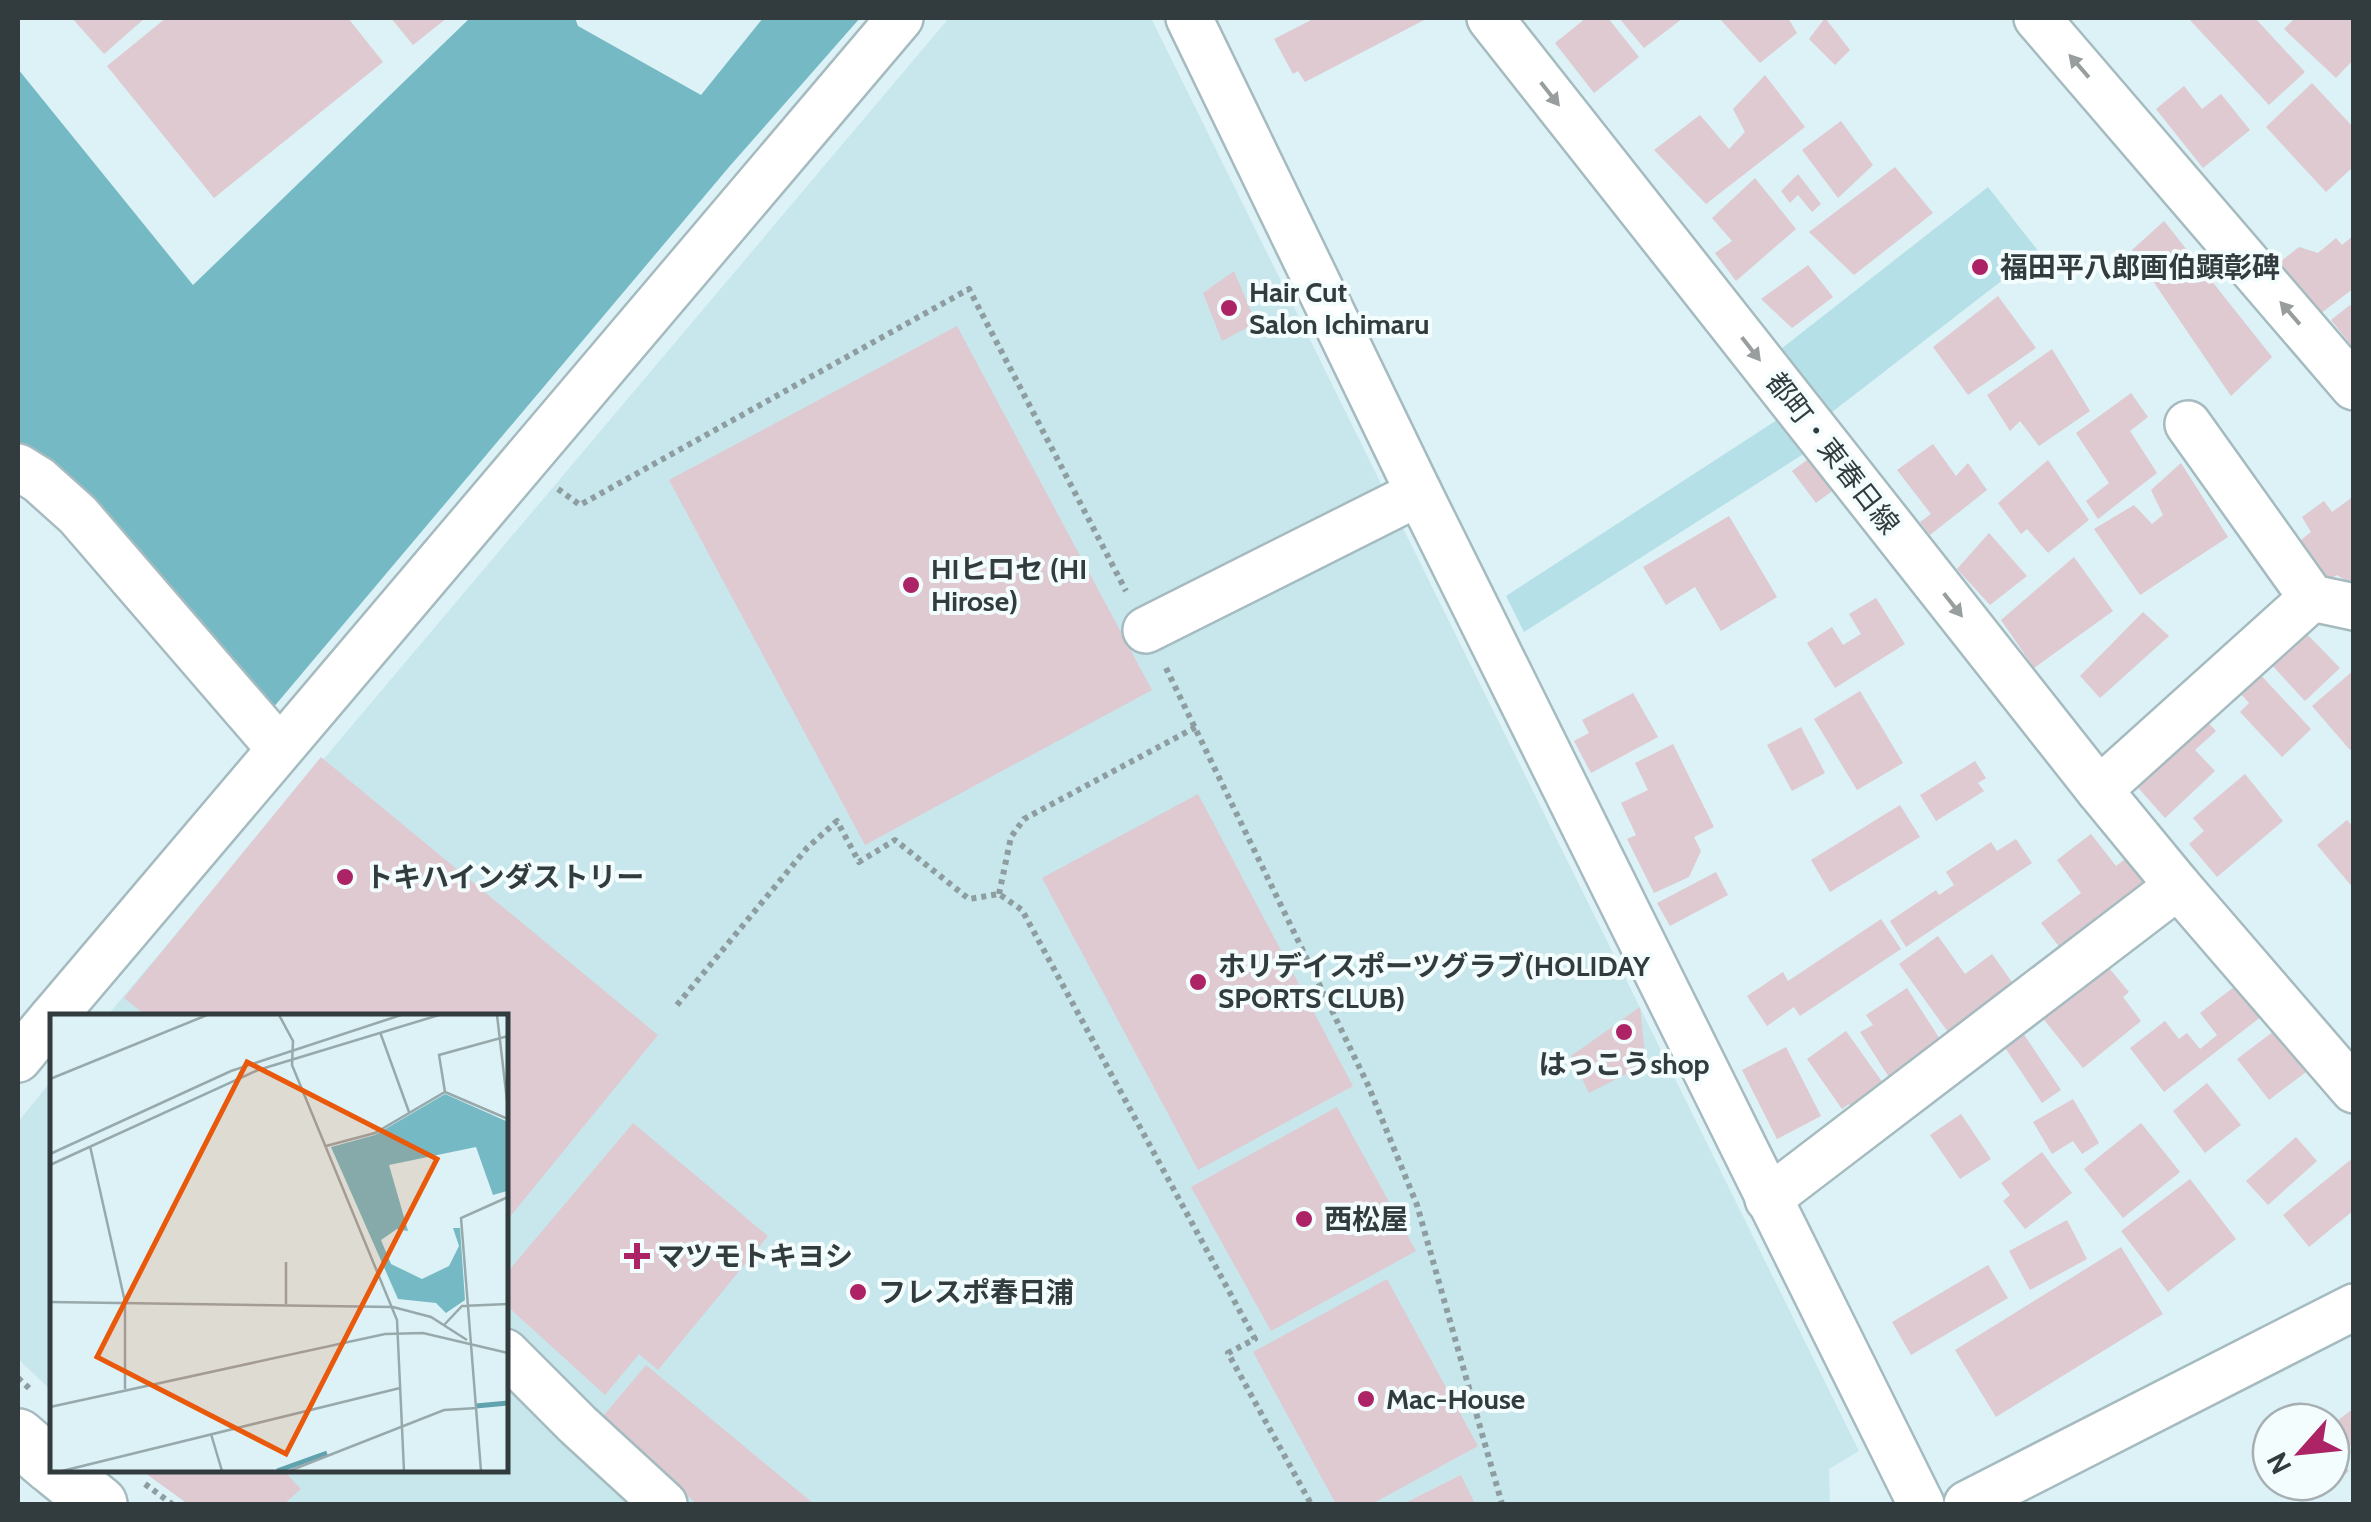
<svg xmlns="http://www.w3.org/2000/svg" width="2371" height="1522" font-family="Cabin,'Noto Sans JP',sans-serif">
<rect width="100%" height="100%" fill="#dcf2f6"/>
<!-- built -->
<g fill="#c8e7ec">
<polygon points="949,18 1151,18 1859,1451 1829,1469 1830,1504 188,1504 141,1470 505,1470 505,1017 106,1017"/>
<polygon points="52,1080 52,1391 18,1359 18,1122"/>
</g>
<!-- green -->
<g fill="#b6e0e7">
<polygon points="1988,187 2039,252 1827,416 1777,352"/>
<polygon points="1780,418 1805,453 1524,632 1506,596"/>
</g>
<!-- forest -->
<polygon fill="#75b9c5" points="470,18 575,18 578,26 701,95 763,18 860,18 729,167 267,715 18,449 18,69 193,285"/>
<!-- building -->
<g fill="#decad0">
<polygon points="72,18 145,18 104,54"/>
<polygon points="166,18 348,18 383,62 214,198 107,66"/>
<polygon points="391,18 447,18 413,45"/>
<polygon points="1315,18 1340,18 1342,20 1347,18 1428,18 1305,82 1298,71 1293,74 1274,39"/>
<polygon points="1586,18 1608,18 1639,57 1594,93 1555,43"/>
<polygon points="1619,18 1683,18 1644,48"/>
<polygon points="1719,18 1788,18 1797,33 1760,63"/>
<polygon points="1825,18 1850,50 1835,65 1809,39"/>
<polygon points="2188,18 2255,18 2305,72 2269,105"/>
<polygon points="2295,18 2354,18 2354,59 2336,78 2284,29"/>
<polygon points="1765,75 1805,127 1706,204 1654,150 1700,115 1729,149 1745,132 1733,109"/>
<polygon points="2312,83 2354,128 2354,166 2326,192 2266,127"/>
<polygon points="2184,86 2202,109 2221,94 2250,130 2203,168 2156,109"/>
<polygon points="1841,121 1873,165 1838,198 1802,150"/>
<polygon points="1895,167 1933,213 1854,275 1809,232"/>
<polygon points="1798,174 1821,204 1812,212 1798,195 1790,203 1781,191"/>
<polygon points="1755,178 1796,229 1736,281 1715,253 1732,241 1712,218"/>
<polygon points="2164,221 2272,357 2231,396 2132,250"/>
<polygon points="2354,235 2354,288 2320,314 2280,262 2299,247 2318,253 2336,238 2342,245"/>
<polygon points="1808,265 1833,297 1792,328 1761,299"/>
<polygon points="1234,271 1256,323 1222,341 1203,293"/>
<polygon points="1998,296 2036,348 1968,395 1933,347"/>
<polygon points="2350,305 2354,310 2354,349 2331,320"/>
<polygon points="957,326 1152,690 865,845 669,480"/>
<polygon points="2052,349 2090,411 2039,446 2020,421 2010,431 1987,395"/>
<polygon points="2131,393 2148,417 2130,431 2157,473 2098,519 2086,501 2109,483 2076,433"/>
<polygon points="1933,444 1956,476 1968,463 1987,490 1930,535 1920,522 1931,514 1897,470"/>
<polygon points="1811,457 1835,489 1816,503 1792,471"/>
<polygon points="2048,460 2089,520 2048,553 2027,529 2021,534 1998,503"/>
<polygon points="2181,463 2228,537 2140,595 2094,529 2134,505 2152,524 2163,515 2151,490"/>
<polygon points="2354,496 2354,578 2348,582 2337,575 2326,581 2296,544 2311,532 2302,517 2324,501 2332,512"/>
<polygon points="1729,516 1777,597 1721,631 1695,587 1666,605 1643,567"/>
<polygon points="1989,533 2027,576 1990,605 1957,569"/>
<polygon points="2074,557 2113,611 2034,668 2001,620"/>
<polygon points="1876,598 1905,644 1835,688 1807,643 1832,627 1843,645 1861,634 1849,614"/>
<polygon points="2143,612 2169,636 2100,698 2080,676"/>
<polygon points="2302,629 2340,668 2305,701 2268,661"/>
<polygon points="2354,670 2354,747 2350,750 2312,706"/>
<polygon points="2258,672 2311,729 2282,757 2240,712 2249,703 2238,691"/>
<polygon points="1860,691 1903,763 1857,790 1814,719"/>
<polygon points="1633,693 1658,737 1591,773 1574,741 1589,733 1582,720"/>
<polygon points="2203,717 2216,731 2195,750 2215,771 2165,818 2133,782"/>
<polygon points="1801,727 1825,773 1792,791 1767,745"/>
<polygon points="1673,744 1714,827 1694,837 1701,851 1689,877 1654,893 1627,839 1636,835 1621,803 1648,790 1635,763"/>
<polygon points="321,757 658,1035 505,1223 505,1017 148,1017 124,998"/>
<polygon points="1975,761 1986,778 1978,783 1984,791 1936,821 1920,795"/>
<polygon points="2245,774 2283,821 2217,877 2189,844 2204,831 2193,818"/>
<polygon points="1198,794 1353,1086 1198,1170 1042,878"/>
<polygon points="1900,805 1920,837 1830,892 1811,860"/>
<polygon points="2347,820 2354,828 2354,889 2317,845"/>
<polygon points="2091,834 2116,866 2129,856 2152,886 2064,953 2041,923 2081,893 2057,860"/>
<polygon points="2016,839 2032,863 1906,947 1890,921 1936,890 1939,895 1954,885 1946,872 1991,842 1997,851"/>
<polygon points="1716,872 1728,895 1670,926 1657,903"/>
<polygon points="1881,919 1901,949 1800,1016 1794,1007 1767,1026 1747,996 1783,972 1788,981"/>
<polygon points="1938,936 1965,974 1992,954 2014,985 1948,1032 1899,964"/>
<polygon points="2109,968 2129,992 2123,997 2141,1021 2083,1068 2041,1016 2077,986 2080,991"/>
<polygon points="2238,984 2262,1016 2164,1092 2130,1048 2165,1021 2179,1039 2187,1033 2200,1049 2217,1035 2200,1013"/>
<polygon points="1907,988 1947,1050 1894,1085 1860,1032 1873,1025 1866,1015"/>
<polygon points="1640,1007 1646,1064 1589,1093 1571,1056"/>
<polygon points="2021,1030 2061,1090 2042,1103 2002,1043"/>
<polygon points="1846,1031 1888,1090 1855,1113 1849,1104 1842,1109 1807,1059"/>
<polygon points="2274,1031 2306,1072 2269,1100 2237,1059"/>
<polygon points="1786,1047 1821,1116 1777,1139 1742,1070"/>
<polygon points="2207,1083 2241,1125 2205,1153 2173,1111"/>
<polygon points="2073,1099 2099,1143 2082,1154 2073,1141 2052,1154 2033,1122"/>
<polygon points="1337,1107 1416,1251 1271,1331 1191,1187"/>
<polygon points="1961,1114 1991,1159 1960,1179 1930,1135"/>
<polygon points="633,1123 768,1236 658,1370 639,1354 605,1395 505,1304 505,1275"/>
<polygon points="2141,1123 2180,1172 2123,1218 2084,1169"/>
<polygon points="2296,1137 2317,1161 2268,1205 2246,1181"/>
<polygon points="2042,1152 2072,1193 2025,1229 2003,1201 2010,1195 2001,1183"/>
<polygon points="2354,1157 2354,1210 2309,1247 2283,1215"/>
<polygon points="2190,1179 2236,1239 2168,1292 2121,1231"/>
<polygon points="2067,1220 2087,1259 2030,1290 2009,1251"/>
<polygon points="2121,1247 2163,1314 1996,1417 1955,1350"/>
<polygon points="1988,1265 2008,1298 1911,1355 1892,1322"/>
<polygon points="1387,1279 1478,1446 1372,1504 1336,1504 1253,1352"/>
<polygon points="646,1365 814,1504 697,1504 599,1421"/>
<polygon points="2354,1408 2354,1450 2333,1424"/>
<polygon points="2331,1449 2349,1471 2312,1499 2298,1482 2331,1482"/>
<polygon points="141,1470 283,1470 301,1489 284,1504 188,1504"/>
<polygon points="1461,1475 1475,1504 1403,1504"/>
</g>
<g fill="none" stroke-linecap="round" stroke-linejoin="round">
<!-- minor casing -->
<g stroke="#a5bbbf" stroke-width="50">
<g id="minor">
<polyline points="1189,18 1419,493 1921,1504"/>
<polyline points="1490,18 2099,790 2178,886 2354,1090"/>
<polyline points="2037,18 2354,387"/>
<polyline points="2188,424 2312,598 2354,607"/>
<polyline points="18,467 39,480 78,515 279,748"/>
<polyline points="1146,630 1419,493"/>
<polyline points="2099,790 2312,598"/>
<polyline points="53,1017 900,18"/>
<polyline points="18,1059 52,1018"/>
<polyline points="1768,1199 2178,886"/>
<polyline points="505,1352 578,1425 664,1504"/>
<polyline points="1967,1504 2354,1307"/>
</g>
</g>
<!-- major casing -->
<g stroke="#a5bbbf" stroke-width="60">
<g id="major">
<polyline points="18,1437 52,1466"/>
<polyline points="57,1470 99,1504"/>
</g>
</g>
<!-- path -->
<g stroke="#8d9da0" stroke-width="6" stroke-dasharray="5 5" stroke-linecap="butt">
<polyline points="558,489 580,505 969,289 1126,591"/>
<polyline points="1166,668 1368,1085 1417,1205 1502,1504"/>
<polyline points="999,894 1011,837 1024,819 1196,727"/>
<polyline points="677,1005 807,848 837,821 859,862 895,840 969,899 999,894 1022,910 1255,1339 1228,1353 1311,1504"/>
<polyline points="18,1378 30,1389"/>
<polyline points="145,1484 172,1504"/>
</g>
<!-- minor -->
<use href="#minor" stroke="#fff" stroke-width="45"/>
<!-- major -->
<use href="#major" stroke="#fff" stroke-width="55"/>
</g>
<!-- one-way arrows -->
<defs><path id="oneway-solid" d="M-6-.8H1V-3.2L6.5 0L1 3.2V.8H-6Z" transform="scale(2.5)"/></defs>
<g fill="#989d9e">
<use href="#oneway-solid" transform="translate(2079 66) rotate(-131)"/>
<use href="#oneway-solid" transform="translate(1550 94) rotate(52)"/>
<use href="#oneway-solid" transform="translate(2290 313) rotate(-131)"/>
<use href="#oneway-solid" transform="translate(1751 349) rotate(52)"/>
<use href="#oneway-solid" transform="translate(1953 605) rotate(52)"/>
</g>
<!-- markers -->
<g fill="#ac2366" stroke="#f4fdfe" stroke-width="4">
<circle cx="1980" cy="267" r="10"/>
<circle cx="1229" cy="308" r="10"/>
<circle cx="911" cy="585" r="10"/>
<circle cx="345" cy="877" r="10"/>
<circle cx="1198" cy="982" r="10"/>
<circle cx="1624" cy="1032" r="10"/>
<circle cx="1304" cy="1219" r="10"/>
<path d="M632 1241h10v10h10v10h-10v10h-10v-10h-10v-10h10z"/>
<circle cx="858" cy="1292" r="10"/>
<circle cx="1366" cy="1399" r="10"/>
</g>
<g text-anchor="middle" stroke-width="8" stroke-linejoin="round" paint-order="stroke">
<!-- poi labels -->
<g font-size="28" font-weight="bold" fill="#323b3d" stroke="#f4fdfe" text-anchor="start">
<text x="2000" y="277">福田平八郎画伯顕彰碑</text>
<text x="1249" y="302">Hair Cut<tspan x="1249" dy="32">Salon Ichimaru</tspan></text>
<text x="931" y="579">HIヒロセ (HI<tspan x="931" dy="32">Hirose)</tspan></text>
<text x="365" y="887">トキハインダストリー</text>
<text x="1218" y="976">ホリデイスポーツグラブ(HOLIDAY<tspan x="1218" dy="32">SPORTS CLUB)</tspan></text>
<text x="1624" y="1074" text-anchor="middle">はっこうshop</text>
<text x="1324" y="1229">西松屋</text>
<text x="657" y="1266">マツモトキヨシ</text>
<text x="878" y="1302">フレスポ春日浦</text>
<text x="1386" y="1409">Mac-House</text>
</g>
<!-- street labels -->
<g font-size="28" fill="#323b3d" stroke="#f4fdfe">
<text transform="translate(1833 453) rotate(52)" y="10">都町・東春日線</text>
</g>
</g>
<!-- overview -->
<g transform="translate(50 1014)">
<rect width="458" height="458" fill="#dcf2f6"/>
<path d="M395,80L456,107L457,177L443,181L426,133L339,151L358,217L347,215L331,226L341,250L372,265L399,252L409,232L403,214H410L415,286L396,299L386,289L348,285L281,133L325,121Z" fill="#75b9c5"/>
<path fill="none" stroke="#60a3af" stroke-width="5" d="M426,392L458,389M227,457L277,439"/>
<path fill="none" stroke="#98a9ac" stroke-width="2.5" d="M229,1L243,27L242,51L347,306L354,457M447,1L458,95M330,18L359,98M0,65L157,1M395,78L389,41L458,22M40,132L75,288V375M276,132L325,119L395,78L458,105M0,140L181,57L351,1M0,151L208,56L389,1M0,288L343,293L381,303L417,326M236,290V248M394,311L412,292L458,290M0,393L335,320L373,319L458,339M161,420L172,457M12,457L350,374M239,457L394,396L427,394M431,457L411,204L458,183"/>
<path fill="#e8590c" fill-opacity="0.15" stroke="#e8590c" stroke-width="5" d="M197,48L387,145L236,440L47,343Z"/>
<rect width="458" height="458" fill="none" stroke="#323b3d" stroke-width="5"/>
</g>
<!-- border -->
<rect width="2371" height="1522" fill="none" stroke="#323b3d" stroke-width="40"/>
<!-- north arrow -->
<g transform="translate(2301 1452) rotate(243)"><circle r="48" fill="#f4fdfe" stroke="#a6afb1" stroke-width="2.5"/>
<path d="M0-8L18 38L0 25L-18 38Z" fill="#ac2366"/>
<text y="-15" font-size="28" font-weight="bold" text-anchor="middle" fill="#323b3d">N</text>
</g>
</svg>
